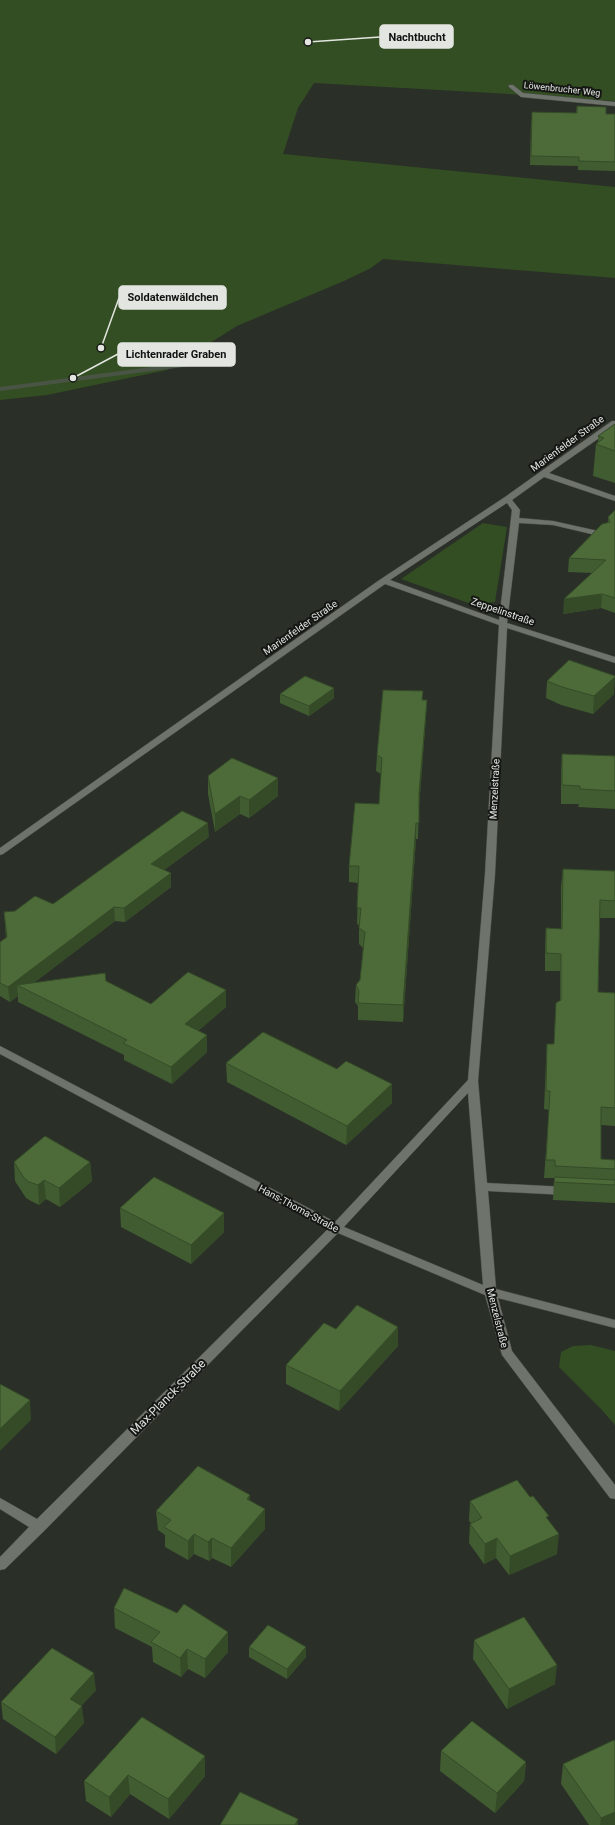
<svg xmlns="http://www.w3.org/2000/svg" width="615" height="1825" font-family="Roboto,sans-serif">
<rect width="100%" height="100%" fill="#2a2f28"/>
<!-- green -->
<g fill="#334e22">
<polygon points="0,0 615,0 615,101 527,95 314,83 298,108 283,154 615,187 615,278 383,259 371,268 344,281 237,326 167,370 47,395 0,400"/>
<polygon points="483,523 507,527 495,602 474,605 401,579"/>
<polygon points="591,1345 615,1351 615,1425 601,1409 559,1367 561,1352 573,1346"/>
</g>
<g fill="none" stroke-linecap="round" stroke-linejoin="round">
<!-- stream -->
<polygon fill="#495444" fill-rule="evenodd" points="188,362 191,362 191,366 0,391 0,387"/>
<!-- minor casing -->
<g stroke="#494d47" stroke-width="1">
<g id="minor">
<polygon points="509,85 513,85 523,93 615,102 615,106 521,97 509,87"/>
<path d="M612,421H615V427L549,473L615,496V501L544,477L512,500L520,510L519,518L553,521L607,533L608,535L604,537L553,525L519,523L507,623L615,657V663L507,628L495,874L478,1081L487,1183L566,1187L570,1188L572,1191L570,1194L566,1195L488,1191L496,1289L615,1320V1328L498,1298L512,1351L615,1485V1499L610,1498L502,1355L485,1295L338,1233L44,1531L5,1569L0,1570V1557L29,1527L0,1509V1498L37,1519L328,1229L0,1054V1046L335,1222L468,1080L485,874L499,625L385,584L3,854L0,855V848L378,581L505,497ZM507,503L512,510L499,620L390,580ZM468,1093L483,1285L344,1227Z"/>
</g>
</g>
<!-- minor -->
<use href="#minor" fill="#6e736b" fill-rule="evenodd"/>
</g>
<!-- wall -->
<g fill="#415c31">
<polygon points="577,106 606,114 615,114 615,171 578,170 578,166 530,165 531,121 576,113"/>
<polygon points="615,424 615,483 593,476 596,444 598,443 598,436"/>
<polygon points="615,510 615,613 601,608 563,614 592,573 568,572 569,558 608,522 608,517"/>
<polygon points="547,681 614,694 593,714 561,705 546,698"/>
<polygon points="280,694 334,698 309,716 280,703"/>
<polygon points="423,700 427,700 426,716 419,806 418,839 416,839 403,1022 358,1020 358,1006 355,1002 356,985 360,980 363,948 359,944 359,925 357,924 358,883 349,882 349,866 379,804 381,774 376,771 377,755"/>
<polygon points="562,754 615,756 615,809 578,807 579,804 561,804 561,771"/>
<polygon points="208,776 278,796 249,818 240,814 215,832 208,794"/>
<polygon points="209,837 164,870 171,873 171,887 125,922 115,921 35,982 106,981 151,1004 226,990 226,1007 198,1031 207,1052 172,1084 124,1060 124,1055 18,1002 18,996 10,1002 0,996 0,943 6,938 4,912 15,911 53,904"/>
<polygon points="563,869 615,871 615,918 600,918 598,992 615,993 615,1126 601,1125 601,1159 615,1160 615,1203 553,1200 554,1178 544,1178 549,1110 544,1109 546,1062 547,1044 554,1044 556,1003 560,1001 560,971 545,971 545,946 546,928 561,929 561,886"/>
<polygon points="226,1063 337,1069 392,1103 346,1145 227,1082"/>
<polygon points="14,1162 90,1162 92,1181 60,1207 46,1199 39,1205 31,1201 26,1198 15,1181"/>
<polygon points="120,1208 224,1232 191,1264 121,1227"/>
<polygon points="398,1327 398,1346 339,1411 286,1384 286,1365 336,1329"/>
<polygon points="250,1501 265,1509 265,1529 231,1567 212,1558 209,1561 194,1554 188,1560 165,1547 165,1535 158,1530 156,1511"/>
<polygon points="470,1501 548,1520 557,1554 509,1575 496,1558 484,1564 469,1543 470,1524 471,1523 469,1521"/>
<polygon points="114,1608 177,1613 228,1632 228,1652 205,1678 188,1669 181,1677 153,1662 152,1647 115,1628"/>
<polygon points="474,1640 555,1684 507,1709 473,1659"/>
<polygon points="249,1647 306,1657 287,1679 249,1657"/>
<polygon points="96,1690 81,1706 84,1723 56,1754 3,1719 1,1702"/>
<polygon points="441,1751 526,1762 524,1781 495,1813 440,1771"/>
<polygon points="205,1756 205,1776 169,1819 130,1794 111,1817 86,1801 84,1781"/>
<polygon points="563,1764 615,1825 589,1825 561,1784"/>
</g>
<!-- shaded-wall -->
<g fill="#354b28">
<polygon points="602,594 601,608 563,614 564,599"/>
<polygon points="615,677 614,694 593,714 594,696"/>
<polygon points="334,688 334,698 309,716 309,706"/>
<polygon points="427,700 426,716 419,809 419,793"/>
<polygon points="278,778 278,796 249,818 249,800"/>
<polygon points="240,796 240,814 215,832 215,814"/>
<polygon points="208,823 209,837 152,878 151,864"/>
<polygon points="416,823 416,839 403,1022 403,1005"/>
<polygon points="171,873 171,887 125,922 124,908"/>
<polygon points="114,907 115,921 26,989 17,985 18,996 10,1002 8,987"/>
<polygon points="226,990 226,1007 186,1041 185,1024"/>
<polygon points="207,1035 207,1052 172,1084 171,1067"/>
<polygon points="392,1084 392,1103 346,1145 347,1126"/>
<polygon points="90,1162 92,1181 60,1207 59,1188"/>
<polygon points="44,1180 46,1199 39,1205 38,1185"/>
<polygon points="224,1213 224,1232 191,1264 191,1245"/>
<polygon points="398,1327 398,1346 339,1411 340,1391"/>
<polygon points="30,1400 31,1420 0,1451 0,1429"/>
<polygon points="250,1495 250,1515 247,1499"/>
<polygon points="265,1509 265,1529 231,1567 231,1548"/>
<polygon points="194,1534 194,1554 188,1560 188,1541"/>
<polygon points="559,1534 557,1554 509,1575 510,1556"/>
<polygon points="212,1538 212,1558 209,1561 208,1542"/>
<polygon points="497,1538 496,1558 484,1564 485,1544"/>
<polygon points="228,1632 228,1652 205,1678 205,1659"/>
<polygon points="306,1647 306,1657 287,1679 287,1669"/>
<polygon points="187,1649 188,1669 181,1677 180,1658"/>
<polygon points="557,1665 555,1684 507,1709 509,1689"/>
<polygon points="94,1673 96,1690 72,1716 70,1699"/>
<polygon points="82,1706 84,1723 56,1754 55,1737"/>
<polygon points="205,1756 205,1776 169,1819 168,1799"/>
<polygon points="526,1762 524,1781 495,1813 497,1793"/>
<polygon points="128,1775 130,1794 111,1817 109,1797"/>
<polygon points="615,1812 615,1825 600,1825 601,1818"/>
<polygon points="298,1819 298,1825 295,1825"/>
</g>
<!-- building -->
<g fill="#4c6b39" stroke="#354b28">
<polygon points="577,106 606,107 606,114 615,114 615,162 579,161 579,157 531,156 532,112 577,113"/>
<polygon points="615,424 615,451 596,444 604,438 598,436"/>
<polygon points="615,510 615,598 602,594 564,599 606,560 569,558 602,524 610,522 608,517"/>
<polygon points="569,660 615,676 615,677 594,696 562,687 547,681"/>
<polygon points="305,676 334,688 309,706 280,694"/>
<polygon points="383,690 423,691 422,700 427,700 419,793 419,823 416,823 403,1005 358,1003 359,991 356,985 360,980 365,932 359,928 361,908 357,908 359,866 349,866 355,803 379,804 382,758 377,755"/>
<polygon points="562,754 615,756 615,791 580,789 580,786 562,785"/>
<polygon points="232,758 278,778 249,800 240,796 215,814 208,776"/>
<polygon points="182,811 208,823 151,864 171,873 124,908 114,907 8,987 0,983 0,942 7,937 4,912 15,911 35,896 53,904"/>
<polygon points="563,869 615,871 615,901 600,900 598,992 615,993 615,1108 601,1107 601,1159 615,1160 615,1169 555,1166 555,1160 546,1160 550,1091 546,1091 547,1044 554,1044 556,1003 561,1000 561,954 546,953 546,928 562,929"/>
<polygon points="188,972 226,990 185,1024 207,1035 171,1067 123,1043 127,1040 17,985 105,973 106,981 151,1004"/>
<polygon points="263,1032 337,1069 346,1061 392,1084 347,1126 226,1063"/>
<polygon points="45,1136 90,1162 59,1188 44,1180 38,1185 29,1182 24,1178 14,1162"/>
<polygon points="154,1177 224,1213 191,1245 120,1208"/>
<polygon points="555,1177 615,1180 615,1185 554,1182"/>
<polygon points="357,1305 398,1327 340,1391 286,1365 324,1323 336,1329"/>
<polygon points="0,1384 30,1400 0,1429"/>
<polygon points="198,1466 250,1495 247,1499 265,1509 231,1548 212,1538 208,1542 194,1534 188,1541 164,1527 171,1520 156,1511"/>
<polygon points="517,1480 530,1497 533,1496 549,1516 546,1517 559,1534 510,1556 497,1538 485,1544 470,1524 482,1518 470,1501"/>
<polygon points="124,1588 177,1613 184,1604 228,1632 205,1659 187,1649 180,1658 151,1642 160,1632 114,1608"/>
<polygon points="524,1617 557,1665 509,1689 474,1640"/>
<polygon points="268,1625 306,1647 287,1669 249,1647"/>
<polygon points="52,1648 94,1673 70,1699 82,1706 55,1737 1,1702"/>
<polygon points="142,1717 205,1756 168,1799 128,1775 109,1797 84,1781"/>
<polygon points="472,1721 526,1762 497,1793 441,1751"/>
<polygon points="614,1740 615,1742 615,1812 601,1818 563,1764"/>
<polygon points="240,1792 298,1819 295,1825 220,1825"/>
</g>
<g text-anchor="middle" stroke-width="4" stroke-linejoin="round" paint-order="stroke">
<!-- far-street labels -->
<g font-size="9" fill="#e2e5e0" stroke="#141613">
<text transform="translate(562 89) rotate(6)" y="3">Löwenbrucher Weg</text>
</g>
<!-- street labels -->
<g font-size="10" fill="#e2e5e0" stroke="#141613">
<text transform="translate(567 443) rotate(-36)" y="4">Marienfelder Straße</text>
<text transform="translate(503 611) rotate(19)" y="4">Zeppelinstraße</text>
<text transform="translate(300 627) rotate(-35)" y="4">Marienfelder Straße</text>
<text transform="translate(494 789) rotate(-87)" y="4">Menzelstraße</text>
<text transform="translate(299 1208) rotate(28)" y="4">Hans-Thoma-Straße</text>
<text transform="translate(498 1318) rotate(76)" y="4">Menzelstraße</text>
</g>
<!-- near-street labels -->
<g font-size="12" fill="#e2e5e0" stroke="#141613">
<text transform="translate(168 1397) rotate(-45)" y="4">Max-Planck-Straße</text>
</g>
</g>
<!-- callouts -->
<path fill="none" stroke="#e2e5e0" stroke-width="1.5" d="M308 42L380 37M101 348L119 298M73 378L118 354"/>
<g fill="#e2e5e0" stroke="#141613" stroke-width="1.5">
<circle cx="308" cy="42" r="4"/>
<circle cx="101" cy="348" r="4"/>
<circle cx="73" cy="378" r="4"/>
</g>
<g fill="#e2e5e0" stroke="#e2e5e0" stroke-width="1.5">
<rect x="380" y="25" width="73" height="23" rx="4"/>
<rect x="119" y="286" width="107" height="23" rx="4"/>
<rect x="118" y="343" width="117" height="23" rx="4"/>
</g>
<g font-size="11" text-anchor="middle" font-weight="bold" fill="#111">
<text x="417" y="41">Nachtbucht</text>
<text x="173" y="301">Soldatenwäldchen</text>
<text x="176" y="358">Lichtenrader Graben</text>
</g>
</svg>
